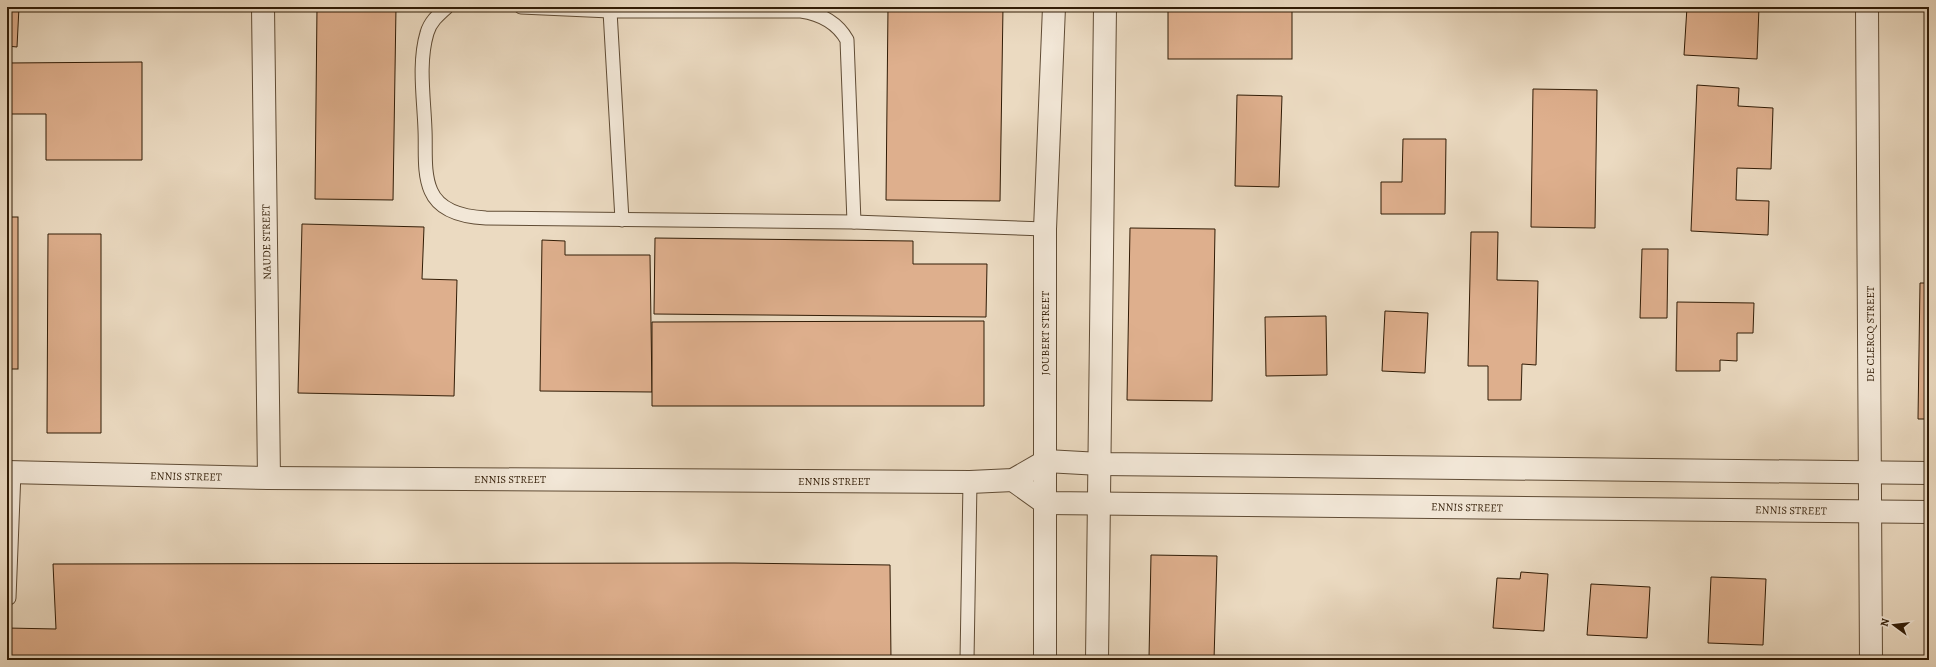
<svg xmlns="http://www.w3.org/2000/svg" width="1936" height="667" font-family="Alegreya,serif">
<rect width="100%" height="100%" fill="#ebdac1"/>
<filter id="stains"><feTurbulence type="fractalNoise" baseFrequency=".005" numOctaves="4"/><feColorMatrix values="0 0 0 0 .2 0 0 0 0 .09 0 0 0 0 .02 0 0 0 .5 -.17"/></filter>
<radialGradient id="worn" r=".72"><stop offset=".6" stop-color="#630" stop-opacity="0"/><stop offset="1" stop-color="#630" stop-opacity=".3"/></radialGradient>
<!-- building -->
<g fill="#deaf8d" stroke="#311c06">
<polygon points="7,7 19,7 17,47 7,46"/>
<polygon points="317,7 396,7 393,200 315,199"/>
<polygon points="888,7 1003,7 1000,201 886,200"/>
<rect x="1168" y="7" width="124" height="52"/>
<polygon points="1687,7 1759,7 1757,59 1684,55"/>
<polygon points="142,62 142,160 46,160 46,114 7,114 7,63"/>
<polygon points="1697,85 1739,88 1738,106 1773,108 1771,169 1737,168 1736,200 1769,201 1768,235 1691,231"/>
<polygon points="1533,89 1597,90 1595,228 1531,227"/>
<polygon points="1237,95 1282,96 1279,187 1235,186"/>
<polygon points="1403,139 1446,139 1445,214 1381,214 1381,182 1402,182"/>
<rect x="7" y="217" width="11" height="152"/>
<polygon points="302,224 424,227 422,279 457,280 454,396 298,393"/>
<polygon points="1130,228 1215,229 1212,401 1127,400"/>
<polygon points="1471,232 1498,232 1497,280 1538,281 1536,365 1522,364 1521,400 1488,400 1488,366 1468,366"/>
<polygon points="48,234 101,234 101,433 47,433"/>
<polygon points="655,238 913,241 913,264 987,264 986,317 654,314"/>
<polygon points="542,240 565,241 565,255 650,255 652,392 540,391"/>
<polygon points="1642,249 1668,249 1667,318 1640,318"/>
<polygon points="1920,283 1929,283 1929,419 1918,419"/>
<polygon points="1677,302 1754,303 1753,333 1737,333 1737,361 1720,360 1720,371 1676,371"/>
<polygon points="1385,311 1428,313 1425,373 1382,371"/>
<polygon points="1326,316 1327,375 1266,376 1265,317"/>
<polygon points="984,321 984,406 652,406 652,322"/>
<polygon points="1151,555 1217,556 1214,660 1149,658"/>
<polygon points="734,563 890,565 891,660 7,660 7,628 56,629 53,564"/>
<polygon points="1521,572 1548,574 1544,631 1493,628 1497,578 1520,579"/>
<polygon points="1711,577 1766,579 1763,645 1708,643"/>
<polygon points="1591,584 1650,587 1647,638 1587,635"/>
</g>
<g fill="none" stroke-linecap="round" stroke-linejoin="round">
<!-- lane casing -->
<g stroke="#604c35" stroke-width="15">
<g id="lane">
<path d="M447,7C438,15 430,22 427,33C418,63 424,99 425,130C426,149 423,173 431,191C440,212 466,217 486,218L854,222L1045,229"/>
<path d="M521,7L610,11H801C821,14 837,22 847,40L854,222"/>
<polyline points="610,11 622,220"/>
<polyline points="9,598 14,472"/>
<polyline points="967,660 970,482"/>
</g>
</g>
<!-- street casing -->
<g stroke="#604c35" stroke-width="24">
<g id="street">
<polyline points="263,7 269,478"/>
<polyline points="1867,7 1871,660"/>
<polyline points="7,472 269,478 970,482 1013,480 1046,461 1100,464 1929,473"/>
<polyline points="1013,480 1045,503 1929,512"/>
<polyline points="1045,660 1045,229 1054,7"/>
<polyline points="1097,660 1105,7"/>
</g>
</g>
<!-- lane -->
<use href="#lane" stroke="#f2e7d7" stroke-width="13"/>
<!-- street -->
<use href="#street" stroke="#f2e7d7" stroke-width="22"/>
</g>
<g text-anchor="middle" stroke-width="4" stroke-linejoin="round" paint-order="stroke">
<!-- street labels -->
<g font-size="11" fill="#311c06" stroke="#f2e7d7">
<text transform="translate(266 242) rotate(-91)" y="4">NAUDE STREET</text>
<text transform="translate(1045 333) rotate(-90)" y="4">JOUBERT STREET</text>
<text transform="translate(1870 334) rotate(-90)" y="4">DE CLERCQ STREET</text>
<text transform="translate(186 476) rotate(1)" y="4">ENNIS STREET</text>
<text x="510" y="483">ENNIS STREET</text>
<text x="834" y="485">ENNIS STREET</text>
<text transform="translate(1467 507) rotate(1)" y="4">ENNIS STREET</text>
<text transform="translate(1791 510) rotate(1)" y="4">ENNIS STREET</text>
</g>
</g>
<!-- margin -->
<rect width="1936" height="667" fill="none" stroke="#ebdac1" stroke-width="24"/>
<rect x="8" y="8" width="1920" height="651" fill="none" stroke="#311c06" stroke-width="2"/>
<rect x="12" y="12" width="1912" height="643" fill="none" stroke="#311c06"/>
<!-- north arrow -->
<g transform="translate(1894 625) rotate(285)" stroke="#f2e7d7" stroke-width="3" paint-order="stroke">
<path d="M0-3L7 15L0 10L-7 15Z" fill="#311c06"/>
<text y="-6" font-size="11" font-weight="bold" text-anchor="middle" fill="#311c06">N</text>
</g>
<rect width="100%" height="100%" filter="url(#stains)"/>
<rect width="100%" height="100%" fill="url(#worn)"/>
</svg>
